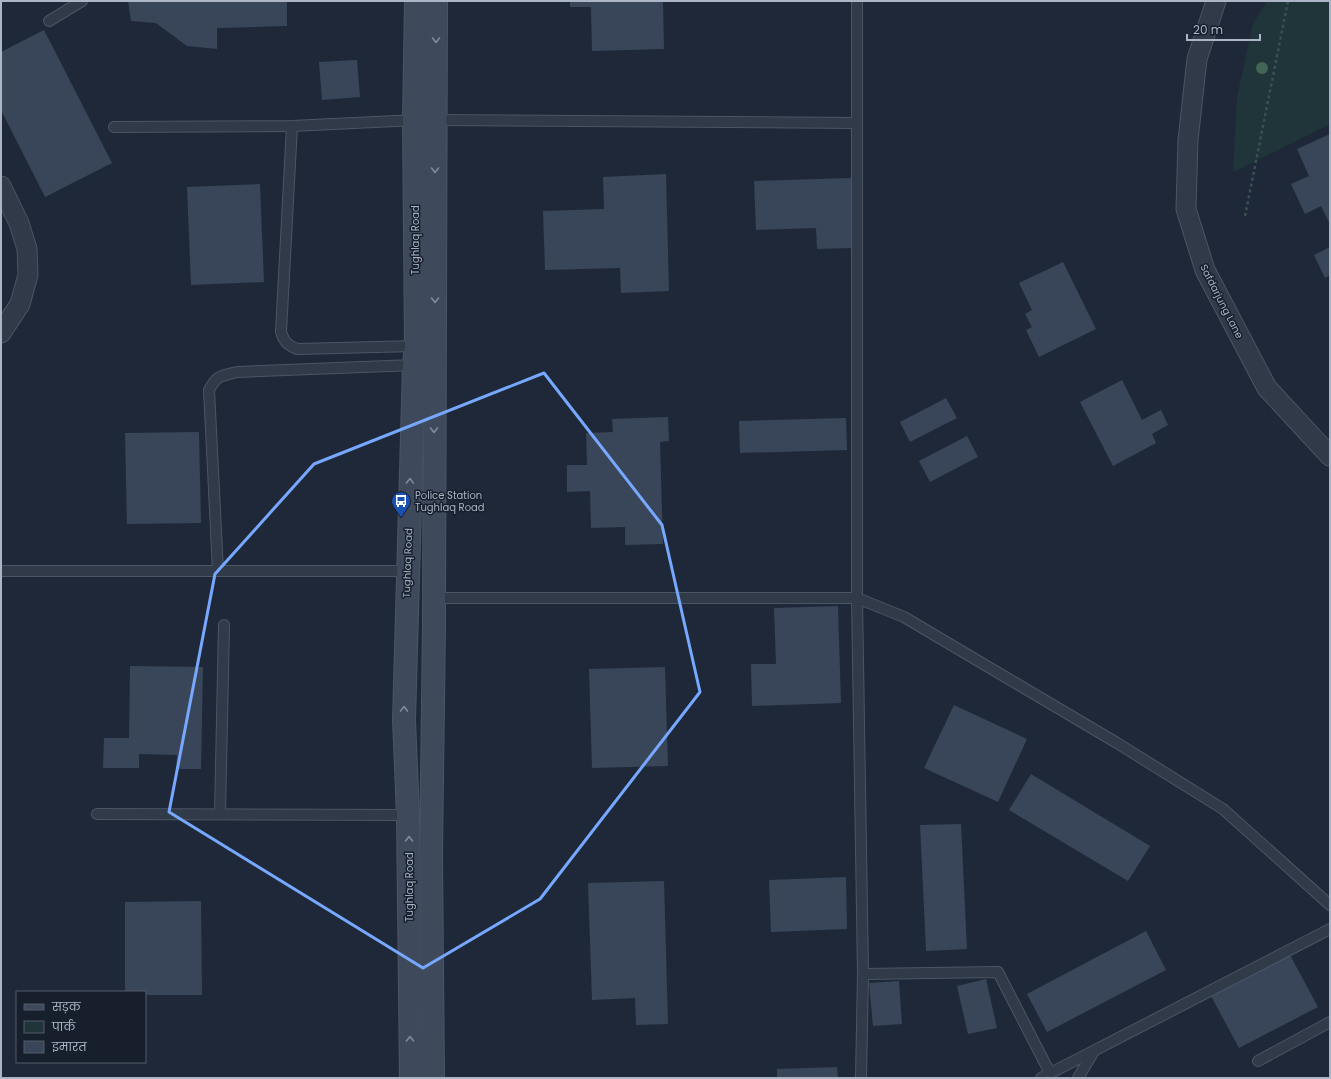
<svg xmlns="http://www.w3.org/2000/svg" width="1331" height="1079" font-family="Poppins,'Noto Sans Devanagari',sans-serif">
<rect width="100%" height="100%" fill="#1e2838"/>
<!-- green -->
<polygon fill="#203539" points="1267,1 1330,1 1330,124 1233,172 1237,97 1253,24"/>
<!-- building -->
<g fill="#394659">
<polygon points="128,1 287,1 287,26 217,28 217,49 187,46 156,23 131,21"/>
<polygon points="570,1 663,1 664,49 592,51 591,7 570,7"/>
<polygon points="44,30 112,163 45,197 1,110 1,52"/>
<polygon points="357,60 360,97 322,100 319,62"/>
<polygon points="1330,134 1330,224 1321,206 1305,214 1291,184 1309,176 1297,149"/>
<polygon points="666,174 669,291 621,293 620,268 545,270 543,211 604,209 603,177"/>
<polygon points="851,178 852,248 817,249 816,228 756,230 754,181"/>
<polygon points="260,184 264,282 191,285 187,187"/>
<polygon points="1330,247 1330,275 1325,278 1314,255"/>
<polygon points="1063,262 1096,329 1039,357 1026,330 1032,327 1025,314 1032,310 1019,283"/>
<polygon points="1122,380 1142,420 1161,410 1168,425 1152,434 1156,443 1113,466 1080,402"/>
<polygon points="946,398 957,418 910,442 900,422"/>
<polygon points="668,417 669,441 660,442 663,544 625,545 625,527 591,528 590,491 567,492 567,465 587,465 586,433 613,432 612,419"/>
<polygon points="846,418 847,450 740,453 739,421"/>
<polygon points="199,432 201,523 127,524 125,433"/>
<polygon points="967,436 978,457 930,482 919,461"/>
<polygon points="838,606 841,703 752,706 751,664 776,664 774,608"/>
<polygon points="130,666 203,667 201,769 176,769 177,755 139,754 139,768 103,768 104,738 129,738"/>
<polygon points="665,667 668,766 592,768 589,669"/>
<polygon points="954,705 1027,739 998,802 924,768"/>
<polygon points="1031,774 1150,846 1128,881 1009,810"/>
<polygon points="961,824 967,949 926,951 920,825"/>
<polygon points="846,877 847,929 771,932 769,880"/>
<polygon points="664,881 668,1024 636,1025 635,998 592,1000 588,883"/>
<polygon points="201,901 202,995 145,995 145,992 125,992 125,902"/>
<polygon points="1146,931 1166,970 1047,1032 1027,994"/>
<polygon points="1290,955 1318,1007 1239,1048 1211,996"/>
<polygon points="986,979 997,1028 968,1034 957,986"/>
<polygon points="899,981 902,1024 873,1026 869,983"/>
<polygon points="837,1067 838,1078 777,1078 777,1069"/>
</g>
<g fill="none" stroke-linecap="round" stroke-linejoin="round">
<!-- service casing -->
<g stroke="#4c5564" stroke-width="12">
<g id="service">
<polyline points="857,1 857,598 863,974 861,1078"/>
<polyline points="49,21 82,1"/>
<polyline points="434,120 857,123"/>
<path d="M292,126L281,332C284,342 288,345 297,349L416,346"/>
<polyline points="114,127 292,126 416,120"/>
<polyline points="1,571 407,571"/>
<path d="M218,571L209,390C217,375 221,376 237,372L414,365"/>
<polyline points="434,598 857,598 904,617 1117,743 1223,809 1330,905"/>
<polyline points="97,814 408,815"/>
<polyline points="220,814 224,625"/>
<polyline points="863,974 998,972 1050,1073"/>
<polyline points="1258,1061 1330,1022"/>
<polyline points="1041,1078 1330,929"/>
<polyline points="1078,1078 1094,1051"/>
</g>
</g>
<!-- minor casing -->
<g stroke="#4c5564" stroke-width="21">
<g id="minor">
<polyline points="1216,1 1197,59 1188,140 1186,209 1205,270 1267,388 1330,456"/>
<polyline points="1,186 19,223 27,249 28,275 20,304 1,333"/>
</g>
</g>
<!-- secondary casing -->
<g stroke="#4c5564" stroke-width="24">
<g id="secondary">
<polyline points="411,1078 408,815 404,720 414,365 416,346 414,120 416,1"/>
<polyline points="433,1078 431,855 434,625 436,1"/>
</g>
</g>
<!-- path -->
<polyline stroke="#3a5153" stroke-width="2.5" stroke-dasharray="3 3" stroke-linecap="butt" points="1245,216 1288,1"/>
<!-- service -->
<use href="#service" stroke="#313a48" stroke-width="10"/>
<!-- minor -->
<use href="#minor" stroke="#313a48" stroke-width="19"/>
<!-- secondary -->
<use href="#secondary" stroke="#3f495c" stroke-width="22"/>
</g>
<!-- trees -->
<circle fill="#436556" cx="1262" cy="68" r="6"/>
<!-- one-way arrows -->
<defs><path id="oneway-chevron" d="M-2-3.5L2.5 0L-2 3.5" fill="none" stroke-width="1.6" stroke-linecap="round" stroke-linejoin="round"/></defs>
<g stroke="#808a9c">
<use href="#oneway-chevron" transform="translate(436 40) rotate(90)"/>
<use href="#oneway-chevron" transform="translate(435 170) rotate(90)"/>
<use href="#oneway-chevron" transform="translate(435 300) rotate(90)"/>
<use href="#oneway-chevron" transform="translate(434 430) rotate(90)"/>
<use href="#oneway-chevron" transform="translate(410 481) rotate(-88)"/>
<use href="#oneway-chevron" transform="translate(404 709) rotate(-89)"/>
<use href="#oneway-chevron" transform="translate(409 839) rotate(-90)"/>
<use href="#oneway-chevron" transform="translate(410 1039) rotate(-90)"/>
</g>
<!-- marked area -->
<path fill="none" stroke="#77a8ff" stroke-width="3" stroke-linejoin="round" d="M544,373L662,525L700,692L540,899L423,968L169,812L215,574L314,464Z"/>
<!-- icons -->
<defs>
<g id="bus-pin" transform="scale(1)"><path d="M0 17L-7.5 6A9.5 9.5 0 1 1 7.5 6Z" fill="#1a4fb4" stroke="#171f2d"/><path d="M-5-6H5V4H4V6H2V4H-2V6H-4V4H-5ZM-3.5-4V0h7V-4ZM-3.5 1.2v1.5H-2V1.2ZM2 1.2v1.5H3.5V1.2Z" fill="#fff"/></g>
</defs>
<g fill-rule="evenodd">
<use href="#bus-pin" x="401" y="501"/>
</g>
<g text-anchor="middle" stroke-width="3" stroke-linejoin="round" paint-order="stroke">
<!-- street labels -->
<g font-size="10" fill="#abb5c6" stroke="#171f2d">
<text transform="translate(415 240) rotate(-90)" y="4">Tughlaq Road</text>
<text transform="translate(1222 301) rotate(63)" y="4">Safdarjung Lane</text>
<text transform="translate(407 563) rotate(-88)" y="4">Tughlaq Road</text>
<text transform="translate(409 887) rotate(-90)" y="4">Tughlaq Road</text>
</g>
<!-- poi labels -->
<g font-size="10" fill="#abb5c6" stroke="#171f2d" text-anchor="start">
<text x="415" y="499">Police Station<tspan x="415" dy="12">Tughlaq Road</tspan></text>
</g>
</g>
<!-- border -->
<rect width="1331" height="1079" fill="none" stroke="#abb5c6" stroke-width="4"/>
<!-- legend -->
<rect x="16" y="991" width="130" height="72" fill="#171f2d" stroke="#525b6a"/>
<rect x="24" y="1004" width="20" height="6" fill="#3f495c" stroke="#525b6a"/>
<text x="52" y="1011" font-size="12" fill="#abb5c6">सड़क</text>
<rect x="24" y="1021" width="20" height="12" fill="#203539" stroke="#525b6a"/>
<text x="52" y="1031" font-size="12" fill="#abb5c6">पार्क</text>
<rect x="24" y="1041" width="20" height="12" fill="#394659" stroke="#525b6a"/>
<text x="52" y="1051" font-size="12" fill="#abb5c6">इमारत</text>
<!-- scale -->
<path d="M1187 34v6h73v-6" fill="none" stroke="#abb5c6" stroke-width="2"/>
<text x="1193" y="34" font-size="12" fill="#abb5c6" stroke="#171f2d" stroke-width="3" paint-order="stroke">20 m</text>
</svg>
